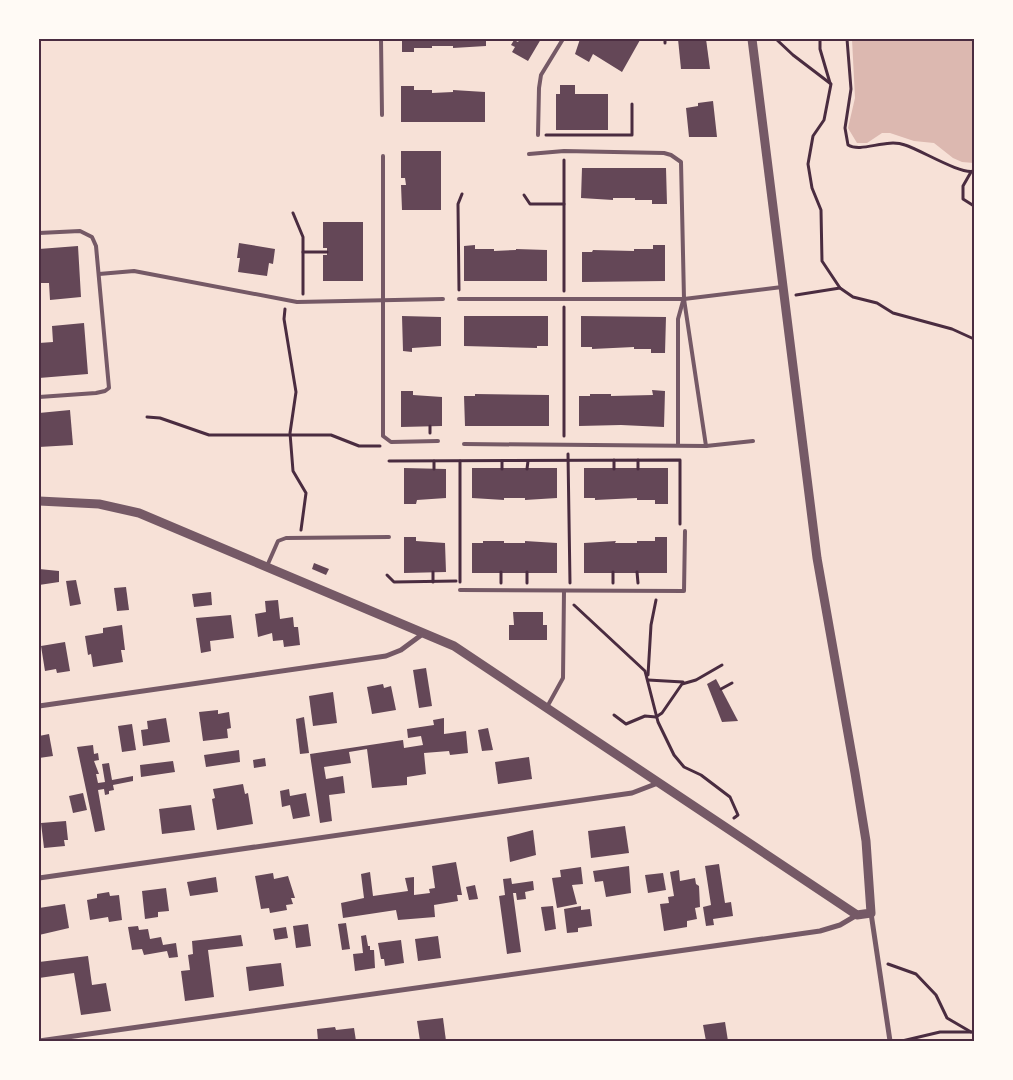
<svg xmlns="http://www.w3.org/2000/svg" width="1013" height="1080" font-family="Signika,sans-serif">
<rect width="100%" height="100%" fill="#f7e1d7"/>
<!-- water -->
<polygon fill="#dcb8b0" points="852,39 974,39 974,163 962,162 953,158 934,143 914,141 890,133 882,133 867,143 857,143 848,128 855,98"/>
<!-- building -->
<g fill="#644757">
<polygon points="402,39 486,39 486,46 453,48 453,46 432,46 432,48 414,48 414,52 402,52"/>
<polygon points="520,39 541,39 528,61 512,52 515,47 511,45 514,40 518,42"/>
<polygon points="580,39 637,39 640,40 622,72 593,54 589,62 575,54"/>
<polygon points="678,39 706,39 710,69 681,69"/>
<polygon points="560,85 575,85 575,94 608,94 608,130 556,130 556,94 560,94"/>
<polygon points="401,86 414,86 414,90 432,90 432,93 453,92 453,90 485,92 485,122 401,122"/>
<polygon points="713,101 717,137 689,137 686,108 698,106 698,103"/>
<polygon points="401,151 441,151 441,210 402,210 401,185 406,185 405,178 401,178"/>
<polygon points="582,168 666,168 667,204 652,204 652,200 635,200 635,198 613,198 613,200 581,198"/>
<polygon points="323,222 363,222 363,281 323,281 323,255 327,255 327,248 323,248"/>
<polygon points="239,243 275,249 273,264 269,263 267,276 238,272 240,258 237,258"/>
<polygon points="475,245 475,249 494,249 494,251 516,250 516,249 547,250 547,281 464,281 464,246"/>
<polygon points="653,245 665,245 665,281 582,282 582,252 592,252 593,250 634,251 634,249 653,249"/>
<polygon points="78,246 81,297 50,300 49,283 39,283 39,249"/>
<polygon points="402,316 441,317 441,346 412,348 412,352 403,351"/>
<polygon points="464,316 548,316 548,346 537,346 537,348 464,346"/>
<polygon points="581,316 666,317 665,353 651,353 651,349 634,349 634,347 592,349 592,347 581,347"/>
<polygon points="84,323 88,374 39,378 39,343 53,342 52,326"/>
<polygon points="652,390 665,391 664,427 621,425 579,426 579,396 590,396 590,394 611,394 611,396 653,395"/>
<polygon points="401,391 413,391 413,395 442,397 442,426 401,427"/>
<polygon points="475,394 549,395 549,426 465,426 464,396 475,396"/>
<polygon points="70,410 73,445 39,447 39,413"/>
<polygon points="404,468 446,469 446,498 417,500 416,504 404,504"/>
<polygon points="472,468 557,468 557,498 525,500 525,498 504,498 504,500 472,498"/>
<polygon points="584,468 668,468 668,504 655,504 655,500 637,500 637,498 595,500 595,498 584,498"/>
<polygon points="404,537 416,537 416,541 445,543 446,572 404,573"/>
<polygon points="655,537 667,537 667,573 584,573 584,543 616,541 615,543 637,543 637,541 655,541"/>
<polygon points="483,541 504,541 504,543 525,543 525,541 557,543 557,573 472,573 472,543 483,543"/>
<polygon points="314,563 329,569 326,575 312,569"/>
<polygon points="39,569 59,571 59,582 39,585"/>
<polygon points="76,580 81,604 70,606 66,581"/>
<polygon points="126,587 129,610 117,611 114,588"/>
<polygon points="211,592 212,605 194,607 192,594"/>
<polygon points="278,600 280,619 293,617 294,627 298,627 300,645 284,647 283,640 273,641 272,633 258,637 255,614 266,612 265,601"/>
<polygon points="513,612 543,612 543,625 547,625 547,640 509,640 509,625 514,625"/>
<polygon points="231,615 234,638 210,641 211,651 201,653 196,618"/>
<polygon points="122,625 125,650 121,650 123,662 93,667 91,654 88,655 85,636 103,633 103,628"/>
<polygon points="65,642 70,671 57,673 56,669 45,671 41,646"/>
<polygon points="426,668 432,706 419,708 413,670"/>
<polygon points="716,679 738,721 722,722 707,684"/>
<polygon points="383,684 384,688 391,686 396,710 372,714 367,687"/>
<polygon points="333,692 337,723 313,726 309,696"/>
<polygon points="218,710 218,714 229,712 231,728 227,729 228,738 203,741 199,712"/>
<polygon points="304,717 309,753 300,754 296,719"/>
<polygon points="166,718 170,742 143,746 141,730 148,729 147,721"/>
<polygon points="444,718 444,734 466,731 468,753 450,755 449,751 424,753 426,774 407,777 407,785 372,788 367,749 349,752 351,763 324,767 326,779 343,776 345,793 329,795 332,821 320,823 310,754 403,740 404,748 423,745 421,736 408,738 407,729 434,725 433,720"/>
<polygon points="132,724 136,750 122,752 118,726"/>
<polygon points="488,728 493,750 482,751 478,730"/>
<polygon points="49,734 53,756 39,758 39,736"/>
<polygon points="93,745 94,754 98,753 99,760 94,761 99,774 96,774 98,783 105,782 102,764 109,763 112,780 133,776 133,781 113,785 114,790 109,791 109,794 105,795 104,789 98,790 105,830 95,832 77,747"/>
<polygon points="239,750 240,762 206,767 204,755"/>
<polygon points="529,757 532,779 498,784 495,762"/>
<polygon points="265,758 266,766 254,768 253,760"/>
<polygon points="173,761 175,772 141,777 140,765"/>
<polygon points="243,784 245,794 248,793 253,824 217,830 212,799 215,798 213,789"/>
<polygon points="289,789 290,796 306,793 310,816 293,819 290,805 282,807 280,791"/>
<polygon points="83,793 87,810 73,813 69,796"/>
<polygon points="191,805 195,830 162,834 159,809"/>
<polygon points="66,821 68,840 64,840 65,846 44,848 41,823"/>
<polygon points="625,826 629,853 591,858 588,831"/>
<polygon points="533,830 536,855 510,862 507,837"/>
<polygon points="456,862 462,895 457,895 458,901 434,905 435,917 398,920 396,910 343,918 341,903 364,898 361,874 370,872 373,896 408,891 405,878 414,877 414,895 430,893 429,889 435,888 432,866"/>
<polygon points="719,864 725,903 731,902 733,916 713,919 714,925 706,926 703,907 711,905 705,866"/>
<polygon points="629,866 631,893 606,897 603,881 595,882 593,871"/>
<polygon points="581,867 583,884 572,885 577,904 557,908 552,878 561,877 560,870"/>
<polygon points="679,870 680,881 695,878 696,884 699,886 700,907 695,908 697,919 687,921 687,927 664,931 660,904 669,903 668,897 674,896 670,872"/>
<polygon points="273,873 274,879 288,876 295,898 291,898 293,904 286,905 287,910 270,913 269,908 261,909 255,876"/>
<polygon points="663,873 666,890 648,893 645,875"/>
<polygon points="216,877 218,892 190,896 187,882"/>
<polygon points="511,878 512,884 533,881 534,890 525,892 526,899 517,900 516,893 513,893 521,952 507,954 499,896 505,895 503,879"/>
<polygon points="475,885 478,899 469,900 466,887"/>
<polygon points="166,888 169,911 158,912 158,917 145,919 142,891"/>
<polygon points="109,892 110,896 119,895 122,920 109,922 108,917 90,920 87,900 97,898 97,894"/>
<polygon points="65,904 69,928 39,935 39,908"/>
<polygon points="553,906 556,929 545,931 541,907"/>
<polygon points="581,906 581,910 590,909 592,926 578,928 578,932 567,933 564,909"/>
<polygon points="346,923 350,949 342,950 338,924"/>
<polygon points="308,924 311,946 296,948 293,926"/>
<polygon points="138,926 139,930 148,929 150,939 161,937 163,945 176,943 178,957 169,958 167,951 144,955 142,949 132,950 128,927"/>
<polygon points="286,927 288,938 275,940 273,929"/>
<polygon points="241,935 243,946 208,950 214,997 185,1001 181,971 190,970 188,955 193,954 192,941"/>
<polygon points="366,935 368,946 370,946 370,950 374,950 375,968 355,971 353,954 363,953 361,936"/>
<polygon points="438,936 441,958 418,961 415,939"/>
<polygon points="401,940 404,963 385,966 384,959 381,959 378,943"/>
<polygon points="88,956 92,985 106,983 111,1011 81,1015 74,973 39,978 39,962"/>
<polygon points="281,963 284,986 249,991 246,967"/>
<polygon points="443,1018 446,1041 420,1041 417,1021"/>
<polygon points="725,1022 728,1041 706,1041 703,1025"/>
<polygon points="335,1027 336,1030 354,1028 356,1041 318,1041 317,1029"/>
</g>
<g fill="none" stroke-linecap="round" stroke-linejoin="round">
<!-- path -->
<g stroke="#4a2c40" stroke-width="3">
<polyline points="665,39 665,43"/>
<polyline points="776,39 793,55 831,84 824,120 813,136 808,164 812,188 821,210 822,261 840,288 853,297 877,303 893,313 952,329 974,339"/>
<polyline points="820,39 820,49 830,83"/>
<path d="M847,39L851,89L845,128L848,145C862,153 886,138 905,145C921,150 961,175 974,171"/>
<polyline points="546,135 632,135 632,104"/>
<polyline points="564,160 564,291"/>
<polyline points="971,172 963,186 963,199 974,206"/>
<polyline points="524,195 530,204 564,204"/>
<polyline points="293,213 303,237 303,294"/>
<polyline points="303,252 327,252"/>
<polyline points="459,290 458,204 462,194"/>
<polyline points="796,295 840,288"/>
<polyline points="564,307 564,436"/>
<polyline points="285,309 284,319 296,392 290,433 293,471 306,493 301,530"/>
<polyline points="147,417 160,418 209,435 331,435 359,446 380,446"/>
<polyline points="430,433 430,426"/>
<polyline points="568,454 570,583"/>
<polyline points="389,461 680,460 680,524"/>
<polyline points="460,461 460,582"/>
<polyline points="502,461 502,469"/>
<polyline points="434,469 434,461"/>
<polyline points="527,469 528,461"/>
<polyline points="614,469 614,460"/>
<polyline points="638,469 638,460"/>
<polyline points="527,572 527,583"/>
<polyline points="637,572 638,583"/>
<polyline points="387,575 394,582 456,581"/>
<polyline points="433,582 433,572"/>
<polyline points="501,583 501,572"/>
<polyline points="613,583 613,572"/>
<polyline points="574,605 645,671 658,722 674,755 684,767 701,775 730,797 738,815 734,818"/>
<polyline points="648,675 651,625 656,600"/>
<polyline points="648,680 683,682"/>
<polyline points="721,689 732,683"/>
<polyline points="614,715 626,724 645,716 656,717 662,713 682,684 696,680 722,665"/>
<polyline points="888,964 916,974 936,995 947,1018 971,1032"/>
<polyline points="902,1041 940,1032 974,1032"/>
</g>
<!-- service -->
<g stroke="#755966" stroke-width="4">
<polyline points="381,39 382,115"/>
<polyline points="538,135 539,88 541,75 563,39"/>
<polyline points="529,154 564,151 664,153 671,155 681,162 684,299 706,446"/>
<polyline points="383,156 383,436 391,442 438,441"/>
<polyline points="39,233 80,231 92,237 96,246 109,388 105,391 96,393 39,397"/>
<polyline points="99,274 134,271 297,302 443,299"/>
<polyline points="459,299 684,299 782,287"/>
<polyline points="464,444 706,446 753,441"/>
<polyline points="678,445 678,319 683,301"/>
<polyline points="267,566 278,541 286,538 389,537"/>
<polyline points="460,590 684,591 685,531"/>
<polyline points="547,707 563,678 564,591"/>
</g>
<!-- minor -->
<g stroke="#755966" stroke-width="5">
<polyline points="39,706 386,656 401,650 424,633"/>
<polyline points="39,878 632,793 658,783"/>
<polyline points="871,913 890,1041"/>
<polyline points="39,1041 820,931 840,925 857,915"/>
</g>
<!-- tertiary -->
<polyline stroke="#755966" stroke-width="9" points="39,501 99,504 139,513 454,646 857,915 871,913 866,841 855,773 817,558 752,39"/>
</g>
<!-- border -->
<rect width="1013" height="1080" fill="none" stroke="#fffaf5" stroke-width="80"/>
<rect x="40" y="40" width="933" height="1000" fill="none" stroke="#4a2c40" stroke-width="2"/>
</svg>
